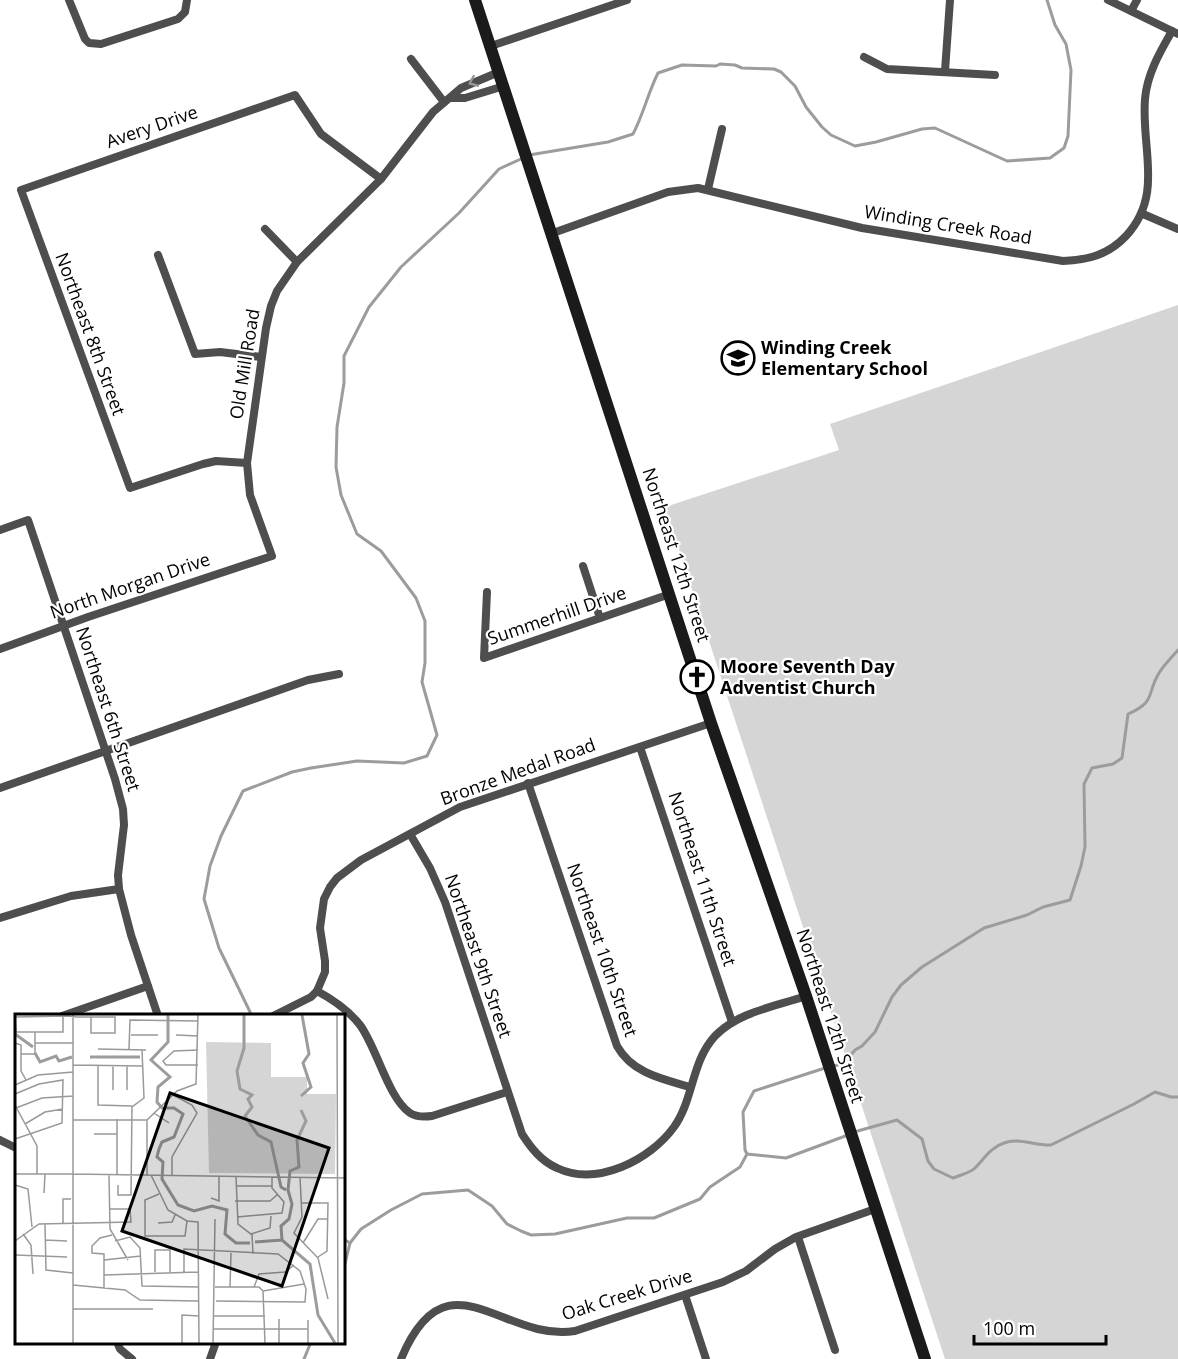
<svg xmlns="http://www.w3.org/2000/svg" width="1178" height="1359" font-family="'Open Sans',sans-serif">
<rect width="100%" height="100%" fill="#fff"/>
<!-- green -->
<polygon fill="#d5d5d5" points="1178,305 1178,1359 945,1359 665,507 839,450 830,424"/>
<g fill="none" stroke-linecap="round" stroke-linejoin="round">
<!-- stream -->
<g stroke="#9c9c9c" stroke-width="3">
<path d="M529,155L608,142L633,134C643,115 648,93 658,73L682,65L716,66L720,64L735,65L742,68L774,69L781,72L795,86L806,107L822,127L831,135L855,146L876,142L922,129L935,128L1007,161L1050,158L1064,148L1068,136L1071,70L1066,44L1055,25L1047,0"/>
<polyline points="252,1016 219,948 204,899 210,866 221,836 243,791 292,772 311,768 357,761 404,763 427,756 437,735 422,682 425,663 425,621 416,598 381,551 357,534 341,495 336,467 337,427 344,383 344,356 369,307 401,267 459,213 499,169 523,158"/>
<path d="M831,1067L844,1063L855,1050L862,1046L875,1032L892,997L901,985L922,967L984,928L1027,915L1043,907L1070,900L1081,866L1085,847L1084,784L1092,768L1113,764L1122,758L1128,714C1157,701 1146,694 1159,673C1164,665 1172,657 1178,650"/>
<path d="M854,1132L897,1120L922,1139L928,1161L934,1169L953,1178C960,1175 970,1173 975,1168C984,1159 991,1147 1004,1143C1018,1137 1036,1146 1051,1145L1134,1104L1155,1092L1171,1097H1178"/>
<polyline points="747,1154 786,1158 848,1135"/>
<polyline points="344,1234 345,1240 350,1243"/>
<polyline points="344,1268 350,1243 361,1229 391,1210 422,1194 468,1190 492,1206 507,1224 521,1231 531,1235 555,1234 627,1218 654,1218 700,1199 710,1187 740,1167 747,1154 745,1150 743,1112 754,1091 825,1068"/>
<polyline points="304,1359 311,1342"/>
</g>
<!-- street -->
<g stroke="#4e4e4e" stroke-width="8">
<polyline points="69,0 85,39 89,43 101,44 178,19 185,12 187,0"/>
<polyline points="1108,0 1178,34"/>
<polyline points="1131,11 1137,0"/>
<polyline points="491,46 627,0"/>
<polyline points="864,57 887,69 995,75"/>
<polyline points="411,59 444,102"/>
<polyline points="945,71 950,0"/>
<polyline points="451,98 465,98 504,86"/>
<polyline points="708,189 722,129"/>
<polyline points="1143,214 1178,229"/>
<polyline points="265,229 297,262"/>
<path d="M553,233L668,192L698,188L862,228L1063,261C1088,260 1108,255 1126,236C1164,195 1141,149 1145,99C1147,74 1160,52 1172,31"/>
<polyline points="158,255 195,354 220,352 261,357"/>
<polyline points="247,463 216,461 203,464 130,488 21,190 295,95 321,134 381,179"/>
<polyline points="0,530 28,520 115,779 123,809 124,825 118,875 119,889 131,935 158,1016"/>
<polyline points="583,566 600,618"/>
<polyline points="487,592 484,658 670,594"/>
<polyline points="0,649 88,617 272,556 250,495 247,463 266,328 271,306 277,291 297,262 381,179 433,112 461,88 499,72"/>
<polyline points="640,747 732,1022"/>
<path d="M528,783L617,1046C632,1073 662,1079 690,1087"/>
<polyline points="0,788 308,680 339,674"/>
<path d="M410,834L430,868L445,902L522,1134C531,1148 541,1161 557,1168C597,1187 650,1160 674,1127C694,1099 691,1062 715,1036C738,1012 774,1007 806,996"/>
<polyline points="0,918 71,896 119,889"/>
<path d="M317,991C332,999 349,1011 360,1025C377,1048 388,1098 410,1113C416,1117 424,1117 432,1116L507,1092"/>
<polyline points="62,1016 148,986"/>
<polyline points="273,1016 311,997 317,991 325,972 325,961 320,928 324,899 330,887 337,878 361,860 460,807 711,723"/>
<polyline points="0,1140 16,1148"/>
<polyline points="798,1237 835,1350"/>
<polyline points="685,1295 706,1359"/>
<polyline points="117,1342 120,1349 132,1359"/>
<polyline points="210,1359 216,1342"/>
<path d="M401,1359C447,1249 503,1343 575,1331L723,1282L746,1271L775,1249L796,1237L875,1209"/>
</g>
<!-- secondary -->
<polyline stroke="#1b1b1b" stroke-width="12" points="475,0 711,723 806,996 925,1359"/>
</g>
<!-- one-way arrows -->
<defs><path id="oneway-chevron" d="M-2-3.5L2.5 0L-2 3.5" fill="none" stroke-width="1.6" stroke-linecap="round" stroke-linejoin="round" transform="scale(1.5)"/></defs>
<use stroke="#959595" href="#oneway-chevron" transform="translate(473 82) rotate(157)"/>
<!-- icons -->
<defs>
<g id="school-ring" transform="scale(1.725)"><circle r="9.5" fill="#fff" stroke="#000" stroke-width="1.5"/><path d="M0-5L7-2L0 1L-7-2ZM-4 1L0 2.5L4 1V4Q0 6-4 4Z" fill="#000"/></g>
<g id="church-ring" transform="scale(1.725)"><circle r="9.5" fill="#fff" stroke="#000" stroke-width="1.5"/><path d="M-1.2-6h2.4v3.5h3.3v2.4h-3.3V6h-2.4V-.1h-3.3v-2.4h3.3Z" fill="#000"/></g>
</defs>
<g fill-rule="evenodd">
<use href="#school-ring" x="738" y="358"/>
<use href="#church-ring" x="697" y="677"/>
</g>
<g text-anchor="middle" stroke-width="4.5" stroke-linejoin="round" paint-order="stroke">
<!-- street labels -->
<g font-size="18" fill="#000" stroke="#fff">
<text transform="translate(152 127) rotate(-19)" y="6">Avery Drive</text>
<text transform="translate(948 225) rotate(9)" y="6">Winding Creek Road</text>
<text transform="translate(90 334) rotate(70)" y="6">Northeast 8th Street</text>
<text transform="translate(245 364) rotate(-81)" y="6">Old Mill Road</text>
<text transform="translate(676 555) rotate(72)" y="6">Northeast 12th Street</text>
<text transform="translate(130 586) rotate(-19)" y="6">North Morgan Drive</text>
<text transform="translate(557 616) rotate(-19)" y="6">Summerhill Drive</text>
<text transform="translate(108 709) rotate(72)" y="6">Northeast 6th Street</text>
<text transform="translate(518 772) rotate(-20)" y="6">Bronze Medal Road</text>
<text transform="translate(702 879) rotate(72)" y="6">Northeast 11th Street</text>
<text transform="translate(602 950) rotate(71)" y="6">Northeast 10th Street</text>
<text transform="translate(478 956) rotate(71)" y="6">Northeast 9th Street</text>
<text transform="translate(830 1016) rotate(72)" y="6">Northeast 12th Street</text>
<text transform="translate(627 1295) rotate(-17)" y="6">Oak Creek Drive</text>
</g>
<!-- poi labels -->
<g font-size="18" font-weight="bold" fill="#000" stroke="#fff" text-anchor="start">
<text x="761" y="354">Winding Creek<tspan x="761" dy="21">Elementary School</tspan></text>
<text x="720" y="673">Moore Seventh Day<tspan x="720" dy="21">Adventist Church</tspan></text>
</g>
</g>
<!-- overview -->
<g transform="translate(15 1014)">
<rect width="330" height="330" fill="#fff"/>
<path d="M191,28L256,29V63H292V80H321L320,160L194,159Z" fill="#d5d5d5"/>
<path fill="none" stroke="#9c9c9c" stroke-width="3" d="M153,1V28L136,46L155,63L143,73L142,88L147,94H159L168,100L159,123L147,128L144,135L142,143L148,148L147,165L163,191L179,197L197,192L212,196L210,220L221,229H235M229,1V34L222,57L225,75L237,81L233,85L237,93L230,102L243,121L256,128L266,173L271,176M0,20L18,33M20,39L25,48L41,42L44,47L57,43M75,43H125M286,82L296,73L288,49L294,40L287,1M267,226L266,212L274,205L277,190L273,176L275,157L284,153L282,126L291,107L286,96M240,228L267,226L295,250L303,301L320,329"/>
<path fill="none" stroke="#999" stroke-width="1.5" d="M322,1L323,329M48,3V18H1L0,3L53,2L61,3H68H60M68,3H100V19H76V3M116,21H143M161,21L183,22M0,29L6,31V57L11,66M20,29H58M83,35L131,36M114,35L115,6L183,7M6,40H20V18M58,51L127,52M183,51H151L148,47L159,37L183,36M83,52V91L117,92M0,71L23,61L58,58M98,76V52M112,76V52M0,80L24,70L48,66L47,109L0,125M0,91L22,132V160M1,94L27,84L58,82M139,99L154,109M58,106H132L162,77L181,70L183,1M132,106V161M10,110L30,98L48,95M79,120H102M0,160H58M58,160L330,164M94,161L95,215L113,246M102,161V105M136,161L153,196L172,207L183,208L184,329M157,162V143L182,99L177,91L158,81M221,163L223,210L237,221L238,240M285,163L287,203L279,219L303,244L313,285M0,171L13,175L17,213M103,171V181H116L117,93L129,84L127,36M221,172H257M29,179L30,160M144,180L130,186V222H170L172,207M196,184L204,187V163M220,187H255L263,180M287,189H313L312,237L303,243M222,203L267,199L269,188L257,174V163M143,209L157,208L160,201M30,210L31,256L58,259M48,210V185H56M8,220L16,231L18,260M236,220L255,214L256,202M30,226L52,227M0,227L24,210L116,208L115,195H94M100,227L115,223L125,234L127,272L183,273M288,229L303,205H313M0,241L52,243M89,246L126,242M140,258V236H155V258M169,258V235L263,240L285,257L291,275L290,288L201,287M89,261L183,258M58,271L110,276L125,286L183,287M200,273H244L248,277M215,273L216,239M239,273L244,260L270,258L279,251M89,274V240L77,239V232L85,224L97,221M248,277L250,329M248,277L289,270M58,295H138M198,302H250M264,305V329M293,306V329M198,315H293M58,329V1M167,329V301L184,302M198,329L200,205"/>
<path fill="#000" fill-opacity="0.15" stroke="#000" stroke-width="3" d="M155,79L314,134L267,272L107,217Z"/>
<rect width="330" height="330" fill="none" stroke="#000" stroke-width="3"/>
</g>
<!-- scale -->
<path d="M974 1335v9h132v-9" fill="none" stroke="#000000" stroke-width="3"/>
<text x="983" y="1335" font-size="18" fill="#000000" stroke="#ffffff" stroke-width="4.5" paint-order="stroke">100 m</text>
</svg>
